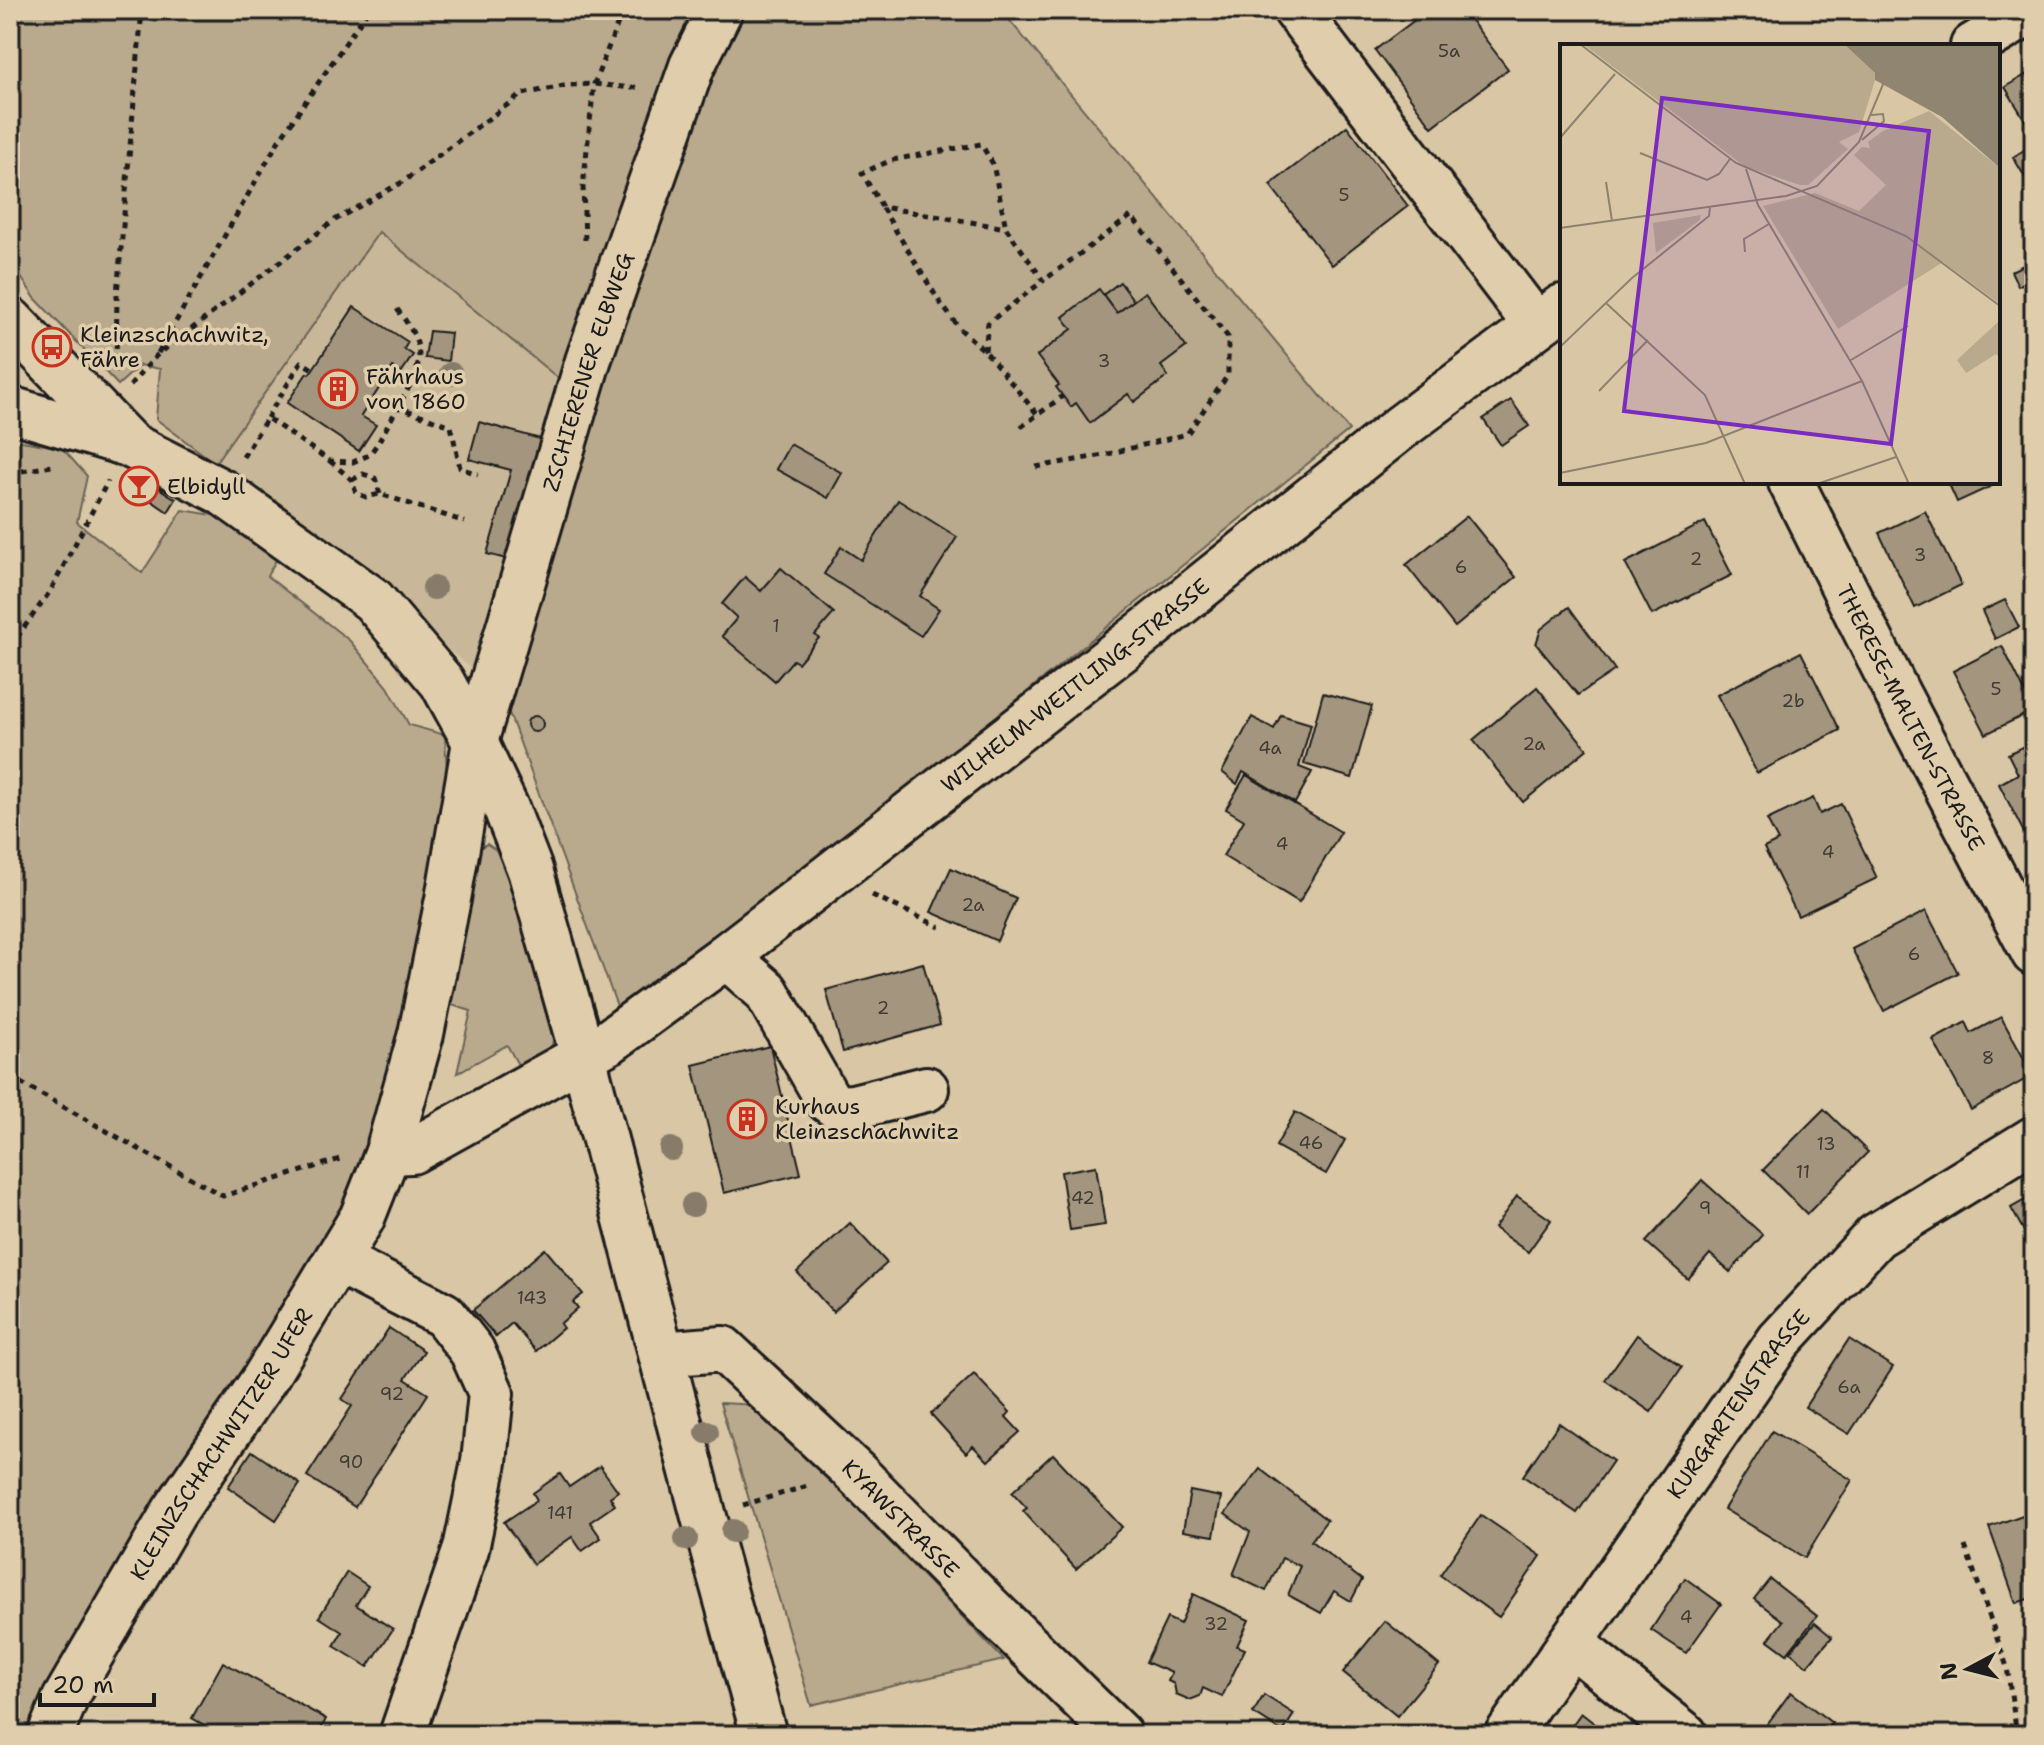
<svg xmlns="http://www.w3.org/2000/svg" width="2044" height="1745" font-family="'Shantell Sans',sans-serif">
<rect width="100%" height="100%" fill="#d8c6a5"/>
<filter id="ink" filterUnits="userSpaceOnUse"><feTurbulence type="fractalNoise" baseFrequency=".0125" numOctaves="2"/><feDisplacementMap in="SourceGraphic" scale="16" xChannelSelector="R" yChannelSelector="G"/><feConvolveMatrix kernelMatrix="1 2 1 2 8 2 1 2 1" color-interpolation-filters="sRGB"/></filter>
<g filter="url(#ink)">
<!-- built -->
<polygon fill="#c8b899" points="379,232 569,387 489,683 444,646 381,580 244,480 215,463"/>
<!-- green -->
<g fill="#b9aa8e" stroke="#6a6355" stroke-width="2">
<polygon points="10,10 1001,10 1349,430 969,739 869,826 618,1009 508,710 489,683 569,387 379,232 215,463 156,419 160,369 140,365 118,385 35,298 10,261"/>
<polygon points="10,439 62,448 87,476 77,522 142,573 183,510 219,516 280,553 267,576 350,641 388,687 409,725 445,735 448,792 442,848 370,1166 40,1735 10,1735"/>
<polygon points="487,844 503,855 553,1039 550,1060 522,1072 507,1045 457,1073 471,1011 442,1002 476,849"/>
<polygon points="720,1403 758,1405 1004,1660 811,1705"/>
</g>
<!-- building -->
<g fill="#a4967e" stroke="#1c1c1c" stroke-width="2">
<polygon points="1428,10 1463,10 1508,69 1432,127 1375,50"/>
<polygon points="2034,70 2034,135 2005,87"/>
<polygon points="1347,126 1408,206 1332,265 1270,185"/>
<polygon points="2032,145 2034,148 2034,192 2013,157"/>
<polygon points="2034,260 2034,278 2018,286 2011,271"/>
<polygon points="1120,282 1134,301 1117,313 1103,295"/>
<polygon points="1099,289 1117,313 1145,292 1186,347 1161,366 1168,376 1134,402 1128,394 1090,423 1076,403 1071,407 1056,387 1059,385 1037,356 1072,329 1063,317"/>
<polygon points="354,307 408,342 404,349 413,355 401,373 393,367 361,416 376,425 359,451 287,403 307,373 309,374 313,369"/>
<polygon points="429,331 451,333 448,361 425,358"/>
<polygon points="1511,400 1529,426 1501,445 1483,419"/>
<polygon points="479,422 551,442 518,562 487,554 511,470 469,459"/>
<polygon points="790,444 842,473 828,498 776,469"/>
<polygon points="136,474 176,499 168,512 143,495 138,502 124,493"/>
<polygon points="1948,482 1995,482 1996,484 1957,502"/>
<polygon points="898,500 957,537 920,596 939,609 921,636 824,574 841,547 861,560"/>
<polygon points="1925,511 1961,585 1915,608 1879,533"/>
<polygon points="1467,516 1516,577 1455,627 1406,565"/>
<polygon points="1705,522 1732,575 1652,615 1625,563"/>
<polygon points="781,568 834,613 815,635 819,638 798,663 793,660 775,681 722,636 737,618 722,604 745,577 761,591"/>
<polygon points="2005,600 2019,627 1995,639 1982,611"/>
<polygon points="1569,607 1615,670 1578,695 1536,644 1541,629"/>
<polygon points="2002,646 2034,710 1986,734 1953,671"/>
<polygon points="1801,652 1840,730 1757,773 1717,695"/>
<polygon points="1537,687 1587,749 1523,802 1473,740"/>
<polygon points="1323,693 1372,706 1352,778 1304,764"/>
<polygon points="1281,715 1311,724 1299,767 1312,772 1295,803 1243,772 1237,784 1222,772 1252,717 1274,729"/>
<circle cx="535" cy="724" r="8"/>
<polygon points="2034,741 2034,852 1999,784 2018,774 2008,754"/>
<polygon points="1246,775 1341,832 1299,902 1223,856 1244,820 1226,809"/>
<polygon points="1813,798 1820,814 1841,804 1877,878 1798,916 1764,848 1778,841 1767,820"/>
<polygon points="951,868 1016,898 997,941 931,912"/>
<polygon points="1926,911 1958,973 1884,1011 1852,949"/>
<polygon points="923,963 940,1025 843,1052 826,990"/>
<polygon points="2001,1017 2033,1075 1971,1110 1933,1040 1966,1022 1971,1033"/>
<polygon points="770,1046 801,1174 724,1193 693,1065"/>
<polygon points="1824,1109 1868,1152 1807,1214 1763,1170"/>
<polygon points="1295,1112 1345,1140 1326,1174 1276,1146"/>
<polygon points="1096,1166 1105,1225 1070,1230 1061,1172"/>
<polygon points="1702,1180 1763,1235 1730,1272 1710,1254 1688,1279 1646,1242"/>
<polygon points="2034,1195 2034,1249 2011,1208"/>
<polygon points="1517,1196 1551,1220 1528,1252 1494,1228"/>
<polygon points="850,1223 887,1263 833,1312 797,1272"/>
<polygon points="545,1249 583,1294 573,1302 578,1308 560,1324 563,1328 536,1351 512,1323 496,1337 473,1310"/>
<polygon points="389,1328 424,1351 405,1379 428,1394 355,1507 307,1476 352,1406 342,1399"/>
<polygon points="1637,1335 1682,1367 1651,1412 1605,1380"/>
<polygon points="1849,1339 1893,1367 1849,1434 1805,1407"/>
<polygon points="974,1374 1010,1412 1006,1417 1020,1432 988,1461 973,1446 966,1453 931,1414"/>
<polygon points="1559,1423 1613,1461 1577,1513 1523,1476"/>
<polygon points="1772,1431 1852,1480 1805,1558 1724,1509"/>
<polygon points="252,1451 300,1484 276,1520 228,1487"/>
<polygon points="1053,1454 1122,1527 1076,1569 1023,1511 1027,1508 1012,1492"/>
<polygon points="600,1466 618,1491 610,1497 615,1505 590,1522 601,1538 582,1551 572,1537 533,1564 504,1522 537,1500 533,1493 560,1474 569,1487"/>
<polygon points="1260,1469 1327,1520 1311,1541 1362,1580 1351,1601 1334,1591 1321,1613 1288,1595 1300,1566 1282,1558 1266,1591 1233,1575 1250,1532 1225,1514"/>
<polygon points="1190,1491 1221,1497 1214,1536 1183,1531"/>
<polygon points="2034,1511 2034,1597 2016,1603 1989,1527"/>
<polygon points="1481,1515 1541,1556 1499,1617 1440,1575"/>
<polygon points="347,1572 368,1586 356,1605 393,1629 368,1667 334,1646 342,1632 319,1617"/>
<polygon points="1685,1578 1721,1604 1686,1653 1651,1630"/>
<polygon points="1770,1579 1817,1616 1787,1654 1768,1640 1783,1621 1754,1599"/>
<polygon points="1193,1594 1249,1620 1237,1646 1245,1649 1222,1697 1203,1688 1200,1696 1190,1700 1176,1694 1174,1684 1168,1681 1172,1673 1146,1662 1167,1618 1180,1624"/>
<polygon points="1385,1621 1439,1665 1397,1716 1343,1672"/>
<polygon points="1815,1623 1832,1637 1807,1666 1790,1652"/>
<polygon points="223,1662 326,1719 318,1735 222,1735 192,1718"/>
<polygon points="1791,1692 1832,1723 1823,1735 1767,1735 1762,1731"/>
<polygon points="1264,1695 1294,1714 1283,1732 1253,1713"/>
<polygon points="1581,1713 1609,1735 1565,1735"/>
</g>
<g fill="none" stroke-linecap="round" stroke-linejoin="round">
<!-- minor casing -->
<g stroke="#1c1c1c" stroke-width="50">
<g id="minor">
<polyline points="1296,10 1536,325"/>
<polyline points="1973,46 2033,10"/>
<polyline points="10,320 127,442"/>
<polyline points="10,409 128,444 222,492 373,600 442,682 475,742 506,808 530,870 583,1056 704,1517 764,1735"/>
<path id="s1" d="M1791,482L1898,695L2034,953"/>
<polyline points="726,956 766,991 828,1100 839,1108 853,1107 926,1089"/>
<path id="s2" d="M388,1152L412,1151L610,1041L726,956L1147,630L1400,428L1562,307"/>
<polyline points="337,1260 444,1315 472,1351 491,1393 484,1462 466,1549 402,1735"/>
<path id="s3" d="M661,1354L723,1349L855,1472L987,1606L1119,1735"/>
<polyline points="1571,1643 1685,1735"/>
<path id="s4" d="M50,1735L65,1699L174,1512L265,1378L362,1218L388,1152L421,1034L448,899L475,742L588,361L692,66L720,10"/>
<path id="s5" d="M1507,1735L1779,1341L1876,1236L2034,1139"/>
</g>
</g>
<!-- path -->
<g stroke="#1c1c1c" stroke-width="5" stroke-dasharray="6 6" stroke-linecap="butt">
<polyline points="882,208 939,301 960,329 985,351 1038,415"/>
<polyline points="585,240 583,187 594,84 623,10"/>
<path d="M397,309C429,351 423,363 398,407"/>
<polyline points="985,351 988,323 1043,281 1038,273 1006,228 882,207 862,173 892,160 981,144 993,164 1006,228"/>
<polyline points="158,353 278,142 368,10"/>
<polyline points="116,372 117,294 142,10"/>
<polyline points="130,386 156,356 335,220 404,181 522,94 569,85 594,84 632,88 640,86"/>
<polyline points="267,418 301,362 313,369"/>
<polyline points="1021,427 1063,396"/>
<polyline points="243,457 267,418 330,461 353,462 369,455 378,443 398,407 451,426 460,468 478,474"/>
<polyline points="330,461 352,480 356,493 366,497 380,494 465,522"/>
<polyline points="1036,467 1104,455 1187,434 1228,375 1228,337 1131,216 1043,281"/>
<polyline points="10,473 52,466"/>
<polyline points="352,480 363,474 375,478 380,494"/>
<polyline points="10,647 51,590 108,481"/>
<polyline points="872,895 940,927"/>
<polyline points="10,1077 223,1196 340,1159"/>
<polyline points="743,1505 811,1485"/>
<polyline points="1965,1546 2007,1667 2017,1735"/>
</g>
<!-- minor -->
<use href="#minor" stroke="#e0cdab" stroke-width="44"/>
</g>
<!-- trees -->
<g fill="#867c69">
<circle cx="451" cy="374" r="12"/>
<circle cx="434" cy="588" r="12"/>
<circle cx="671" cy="1149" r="12"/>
<circle cx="693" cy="1205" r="12"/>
<circle cx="707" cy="1432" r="12"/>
<circle cx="733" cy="1531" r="12"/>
<circle cx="686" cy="1539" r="12"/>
</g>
</g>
<!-- icons -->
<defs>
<g id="bus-ring" transform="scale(2)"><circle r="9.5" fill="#e0cdab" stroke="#c8321e" stroke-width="1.5"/><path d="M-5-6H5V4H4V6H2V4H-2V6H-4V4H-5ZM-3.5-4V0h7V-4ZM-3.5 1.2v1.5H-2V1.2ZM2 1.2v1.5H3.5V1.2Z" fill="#c8321e"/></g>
<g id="building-ring" transform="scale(2)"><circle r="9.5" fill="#e0cdab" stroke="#c8321e" stroke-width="1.5"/><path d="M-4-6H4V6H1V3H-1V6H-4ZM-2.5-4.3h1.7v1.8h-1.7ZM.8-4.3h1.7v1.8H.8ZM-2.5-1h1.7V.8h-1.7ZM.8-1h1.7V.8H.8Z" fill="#c8321e"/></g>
<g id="bar-ring" transform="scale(2)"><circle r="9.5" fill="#e0cdab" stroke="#c8321e" stroke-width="1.5"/><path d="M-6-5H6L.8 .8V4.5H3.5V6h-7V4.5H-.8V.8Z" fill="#c8321e"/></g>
</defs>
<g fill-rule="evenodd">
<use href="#bus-ring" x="52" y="347"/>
<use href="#building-ring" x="338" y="389"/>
<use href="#bar-ring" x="139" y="486"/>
<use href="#building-ring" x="747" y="1119"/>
</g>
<g text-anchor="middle" stroke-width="7" stroke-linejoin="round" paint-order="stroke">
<!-- number labels -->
<g font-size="18" fill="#3e3a34">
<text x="1449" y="57">5a</text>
<text x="1344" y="201">5</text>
<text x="1104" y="367">3</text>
<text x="1920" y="561">3</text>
<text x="1696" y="565">2</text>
<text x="1461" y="573">6</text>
<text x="776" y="632">1</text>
<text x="1996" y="695">5</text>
<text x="1793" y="707">2b</text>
<text x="1534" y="750">2a</text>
<text x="1270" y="754">4a</text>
<text x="1282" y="850">4</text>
<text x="1828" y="858">4</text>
<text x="973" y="911">2a</text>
<text x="1914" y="960">6</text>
<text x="883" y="1014">2</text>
<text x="1988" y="1064">8</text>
<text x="1311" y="1149">46</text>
<text x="1826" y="1150">13</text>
<text x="1803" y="1178">11</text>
<text x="1083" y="1204">42</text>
<text x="1705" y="1214">9</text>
<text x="532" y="1304">143</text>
<text x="1849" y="1393">6a</text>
<text x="392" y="1400">92</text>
<text x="351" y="1468">90</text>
<text x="560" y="1519">141</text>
<text x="1686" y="1623">4</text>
<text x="1216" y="1630">32</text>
</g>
<!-- poi labels -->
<g font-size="22" fill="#1c1c1c" stroke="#e0cdab" text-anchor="start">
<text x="80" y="342">Kleinzschachwitz,<tspan x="80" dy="25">Fähre</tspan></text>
<text x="366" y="384">Fährhaus<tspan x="366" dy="25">von 1860</tspan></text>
<text x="167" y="494">Elbidyll</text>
<text x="775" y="1114">Kurhaus<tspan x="775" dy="25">Kleinzschachwitz</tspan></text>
</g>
<!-- street labels -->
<g font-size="22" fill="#1c1c1c" stroke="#e0cdab">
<text dy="8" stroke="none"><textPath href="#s4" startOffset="1482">ZSCHIERENER ELBWEG</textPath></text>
<text dy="8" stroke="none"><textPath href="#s2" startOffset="836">WILHELM-WEITLING-STRASSE</textPath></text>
<text dy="8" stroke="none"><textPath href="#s1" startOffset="264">THERESE-MALTEN-STRASSE</textPath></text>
<text dy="8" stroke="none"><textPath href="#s5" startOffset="404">KURGARTENSTRASSE</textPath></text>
<text dy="8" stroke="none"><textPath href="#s4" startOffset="338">KLEINZSCHACHWITZER UFER</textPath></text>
<text dy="8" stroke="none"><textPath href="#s3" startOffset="308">KYAWSTRASSE</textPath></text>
</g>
</g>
<!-- overview -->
<g transform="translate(1560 44)">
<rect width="440" height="440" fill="#d8c6a5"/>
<path d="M23,0H284L315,29V36L299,88L279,98L288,105L248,141H240L184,122ZM369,67L440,124V260L383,218L278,285L203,162L255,149L299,167L326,141L294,111L302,103L310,104L308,98L323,87ZM141,171L140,176L96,209L93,179ZM440,276V314L436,310L406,329L397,316Z" fill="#b9aa8e"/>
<path d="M284,0H440V124L382,73L315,36V29Z" fill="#908571"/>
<path fill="none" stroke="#908571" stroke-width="4" d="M334,0L440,66M328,34L358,0M372,56L434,0"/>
<path fill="none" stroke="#8d826e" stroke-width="2" d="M20,0L176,119L346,192L440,262M0,94L55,30M302,96L324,77L323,70L311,71M80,109L147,136L159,130L170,115M186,125L198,161L302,337L349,440M46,138L52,177M0,184L226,152L257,142L299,98L324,38M185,208L184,195L209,180M46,259L145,351L185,440M0,303L72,234L149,172L150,163M291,316L348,282M39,347L88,296M0,429L146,399L302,337M257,440L336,413"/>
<path fill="#7b2cbf" fill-opacity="0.15" stroke="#7b2cbf" stroke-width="4" d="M102,54L369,87L331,400L64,367Z"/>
<rect width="440" height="440" fill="none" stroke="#1c1c1c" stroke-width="4"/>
</g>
<!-- margin -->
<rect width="2044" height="1745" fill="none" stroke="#e0cdab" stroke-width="40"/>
<rect x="20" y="20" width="2004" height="1705" fill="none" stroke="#1c1c1c" stroke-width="3" filter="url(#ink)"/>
<!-- north arrow -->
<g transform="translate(1968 1669) rotate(263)" stroke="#e0cdab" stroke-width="6" paint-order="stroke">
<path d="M0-6L14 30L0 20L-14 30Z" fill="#1c1c1c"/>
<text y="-12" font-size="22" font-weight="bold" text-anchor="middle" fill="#1c1c1c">N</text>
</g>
<!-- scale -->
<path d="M40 1693v12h114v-12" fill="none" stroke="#1c1c1c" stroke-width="4"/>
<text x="52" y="1693" font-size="24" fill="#1c1c1c" stroke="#e0cdab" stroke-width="6" paint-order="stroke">20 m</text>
</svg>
